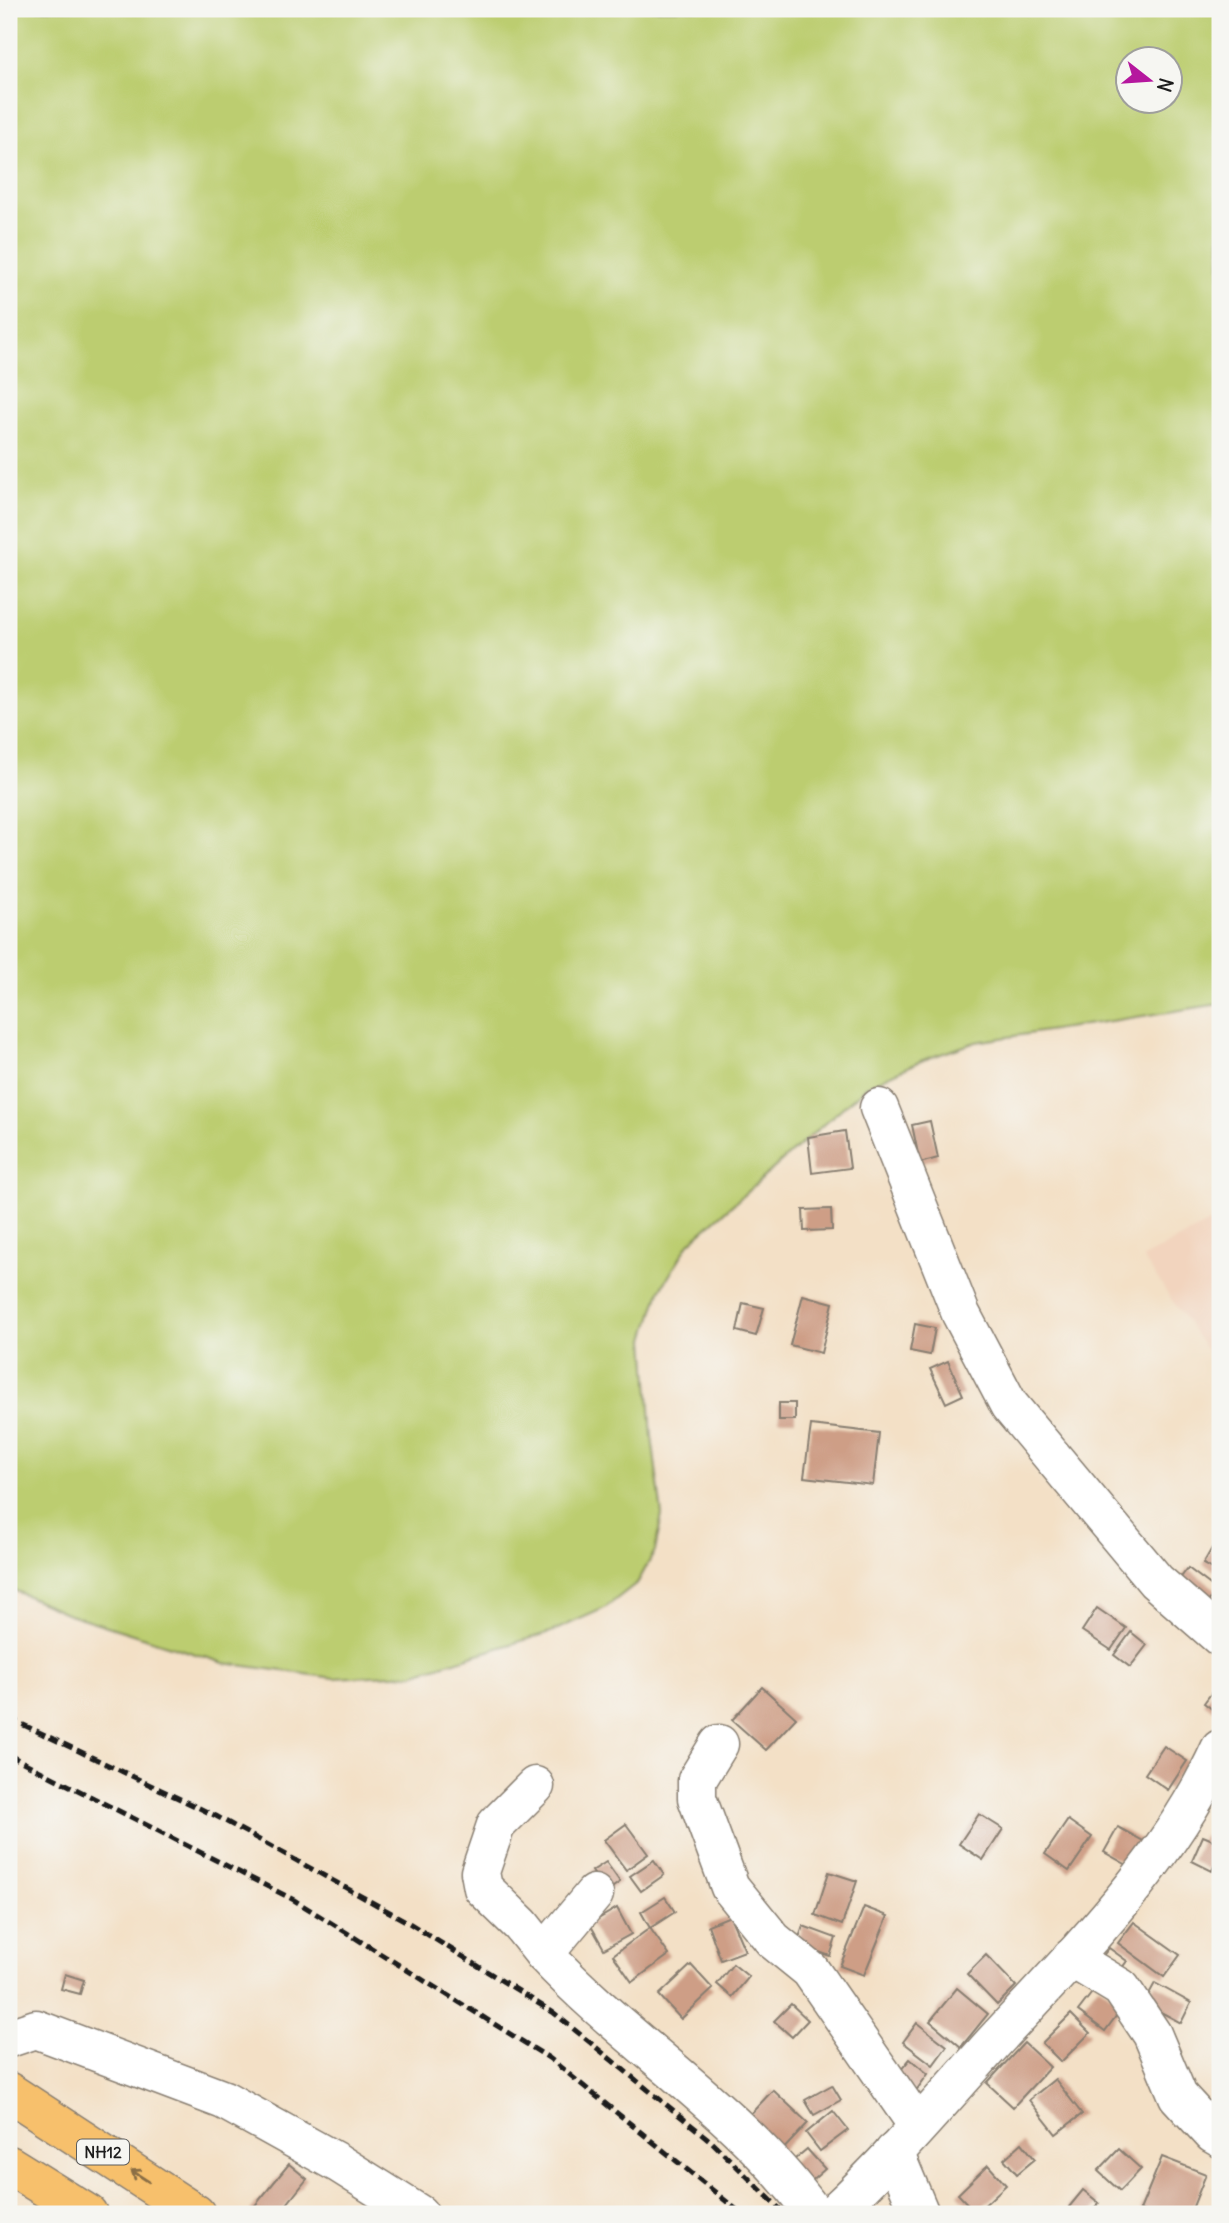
<svg xmlns="http://www.w3.org/2000/svg" width="1229" height="2223" font-family="Delius,sans-serif">
<rect width="100%" height="100%" fill="#f6f6f2"/>
<filter id="ink" filterUnits="userSpaceOnUse"><feTurbulence type="fractalNoise" baseFrequency=".0143" numOctaves="2"/><feDisplacementMap in="SourceGraphic" scale="14" xChannelSelector="R" yChannelSelector="G"/><feConvolveMatrix kernelMatrix="1 2 1 2 8 2 1 2 1" color-interpolation-filters="sRGB"/></filter>
<filter id="wash" filterUnits="userSpaceOnUse"><feTurbulence type="fractalNoise" baseFrequency=".00686" numOctaves="4" result="noise"/><feDisplacementMap in="SourceGraphic" scale="28" xChannelSelector="R" yChannelSelector="G"/><feGaussianBlur stdDeviation="1.57" result="paint"/><feColorMatrix in="noise" values="0 0 0 0 0 0 0 0 0 0 0 0 0 0 0 0 0 1.4 0 .05"/><feComposite in="paint" operator="in"/></filter>
<g filter="url(#wash)">
<rect width="100%" height="100%" fill="#f3e0c6"/>
<!-- built -->
<polygon fill="#f2d4be" points="1220,1217 1220,1370 1143,1258"/>
<!-- green -->
<path fill="#bccd70" stroke="#6c7446" stroke-width="2" fill-rule="evenodd" d="M9,9H1220V1004L976,1042L923,1060L867,1086L689,1243L660,1291L645,1339L652,1437L662,1515L655,1551L638,1582L605,1608L551,1632L412,1674L334,1678L224,1663L66,1613L9,1588ZM1128,60H1170V102H1128Z"/>
<g id="blocks">
<!-- building -->
<g fill="#ce9e86">
<polygon points="930,1121 938,1158 920,1163 912,1125"/>
<polygon points="845,1131 850,1168 812,1173 808,1137"/>
<polygon points="831,1209 832,1230 804,1231 803,1210"/>
<polygon points="803,1295 833,1303 821,1353 790,1345"/>
<polygon points="743,1303 764,1308 756,1336 737,1331"/>
<polygon points="915,1324 935,1328 930,1355 910,1351"/>
<polygon points="948,1361 963,1395 946,1403 930,1369"/>
<rect x="779" y="1403" width="16" height="17"/>
<polygon points="811,1425 879,1433 873,1485 804,1477"/>
<polygon points="1215,1543 1220,1546 1220,1573 1203,1564"/>
<polygon points="1188,1568 1217,1590 1202,1610 1173,1588"/>
<polygon points="1097,1608 1126,1628 1111,1650 1082,1631"/>
<polygon points="1131,1632 1147,1645 1130,1667 1114,1655"/>
<polygon points="1218,1684 1220,1707 1216,1712 1204,1703"/>
<polygon points="762,1687 796,1718 766,1750 732,1720"/>
<polygon points="1164,1746 1187,1761 1168,1790 1145,1774"/>
<polygon points="979,1814 1003,1829 983,1860 959,1844"/>
<polygon points="1068,1820 1092,1837 1069,1871 1045,1854"/>
<polygon points="626,1824 648,1854 626,1870 604,1840"/>
<polygon points="1118,1827 1143,1841 1129,1866 1104,1852"/>
<polygon points="1203,1836 1220,1843 1220,1852 1212,1871 1192,1861"/>
<polygon points="654,1860 664,1875 641,1891 630,1876"/>
<polygon points="606,1862 620,1882 606,1892 592,1871"/>
<polygon points="829,1872 857,1881 842,1925 815,1915"/>
<polygon points="665,1897 675,1912 650,1928 641,1912"/>
<polygon points="864,1907 888,1916 864,1975 840,1966"/>
<polygon points="617,1908 631,1934 604,1949 590,1924"/>
<polygon points="730,1916 745,1951 721,1960 708,1925"/>
<polygon points="1134,1922 1180,1955 1164,1977 1118,1943"/>
<polygon points="803,1926 836,1938 830,1956 797,1944"/>
<polygon points="650,1928 669,1955 632,1982 613,1955"/>
<polygon points="1109,1948 1127,1961 1116,1976 1098,1962"/>
<polygon points="986,1955 1016,1986 997,2005 967,1974"/>
<polygon points="733,1964 749,1977 732,1997 717,1984"/>
<polygon points="691,1965 713,1989 681,2019 659,1995"/>
<polygon points="65,1974 84,1980 80,1994 61,1989"/>
<polygon points="1155,1983 1191,2003 1181,2023 1144,2003"/>
<polygon points="1098,1985 1125,2004 1105,2031 1078,2011"/>
<polygon points="957,1988 988,2014 961,2047 930,2021"/>
<polygon points="791,2004 808,2020 792,2037 774,2021"/>
<polygon points="1071,2014 1090,2033 1061,2062 1042,2043"/>
<polygon points="917,2023 947,2046 933,2065 903,2042"/>
<polygon points="1024,2043 1050,2067 1013,2107 987,2083"/>
<polygon points="910,2059 928,2074 915,2092 895,2077"/>
<polygon points="1055,2079 1082,2114 1056,2134 1029,2100"/>
<polygon points="832,2085 841,2100 814,2115 805,2100"/>
<polygon points="773,2090 808,2123 779,2154 744,2121"/>
<polygon points="833,2111 848,2130 820,2151 806,2133"/>
<polygon points="1022,2143 1035,2159 1017,2174 1004,2159"/>
<polygon points="807,2149 825,2169 807,2185 789,2164"/>
<polygon points="1119,2149 1141,2169 1120,2191 1098,2171"/>
<polygon points="1162,2157 1206,2174 1190,2214 1150,2214 1140,2210"/>
<polygon points="289,2164 307,2179 279,2214 248,2214"/>
<polygon points="988,2165 1006,2185 976,2213 958,2194"/>
<polygon points="1083,2190 1099,2203 1090,2214 1077,2214 1069,2207"/>
</g>
</g>
</g>
<g filter="url(#ink)">
<use href="#blocks" fill-opacity="0" stroke="#887e71" stroke-width="2"/>
<g fill="none" stroke-linecap="round" stroke-linejoin="round">
<!-- minor casing -->
<g stroke="#887e71" stroke-width="41">
<g id="minor">
<polyline points="879,1108 961,1314 1009,1405 1156,1581 1220,1637"/>
<polyline points="719,1744 697,1780 697,1798 730,1887 773,1940 810,1970 918,2126"/>
<polyline points="535,1786 496,1825 480,1872 483,1888 521,1925 544,1954"/>
<path d="M594,1894L544,1954C629,2045 740,2111 814,2214"/>
<polyline points="1071,1958 1121,1988 1152,2034 1178,2096 1213,2134 1220,2138"/>
<polyline points="9,2038 36,2029 224,2100 338,2163 419,2214"/>
<polyline points="894,2152 920,2214"/>
<path d="M833,2214C890,2161 941,2101 993,2043C1076,1953 1169,1862 1220,1749"/>
</g>
</g>
<!-- highway casing -->
<g stroke="#887e71" stroke-width="41">
<g id="highway">
<polyline points="9,2092 196,2214"/>
<polyline points="9,2165 88,2214"/>
</g>
</g>
<!-- minor -->
<use href="#minor" stroke="#fff" stroke-width="38"/>
<!-- highway -->
<use href="#highway" stroke="#f7c06c" stroke-width="38"/>
<!-- rail -->
<g stroke="#1c1c1c" stroke-width="5" stroke-dasharray="10 5" stroke-linecap="butt">
<polyline points="9,1718 216,1816 404,1920 554,2013 712,2142 785,2214"/>
<polyline points="9,1755 294,1900 549,2058 742,2214"/>
</g>
</g>
<!-- one-way arrows -->
<defs><path id="oneway-shaft" d="M-6 0H5M1.5-3L5.5 0L1.5 3" fill="none" stroke-width="1.6" stroke-linecap="round" stroke-linejoin="round" transform="scale(1.75)"/></defs>
<use stroke="#8a6e44" href="#oneway-shaft" transform="translate(140 2176) rotate(-147)"/>
</g>
<g text-anchor="middle" stroke-width="5" stroke-linejoin="round" paint-order="stroke">
<!-- shield labels -->
<rect fill="#f6f6f2" stroke="#5d5d5c" stroke-width="2" x="77" y="2139.5" width="52" height="25" rx="5"/>
<g font-size="16" font-weight="bold" fill="#1c1c1c">
<text x="103" y="2158">NH12</text>
</g>
</g>
<!-- margin -->
<rect width="1229" height="2223" fill="none" stroke="#f6f6f2" stroke-width="35"/>
<!-- north arrow -->
<g transform="translate(1149 80) rotate(107)"><circle r="33" fill="#f6f6f2" stroke="#9f9f9c" stroke-width="2"/>
<path d="M0-5L12 26L0 18L-12 26Z" fill="#b5179e"/>
<text y="-10" font-size="19" font-weight="bold" text-anchor="middle" fill="#1c1c1c">N</text>
</g>
</svg>
